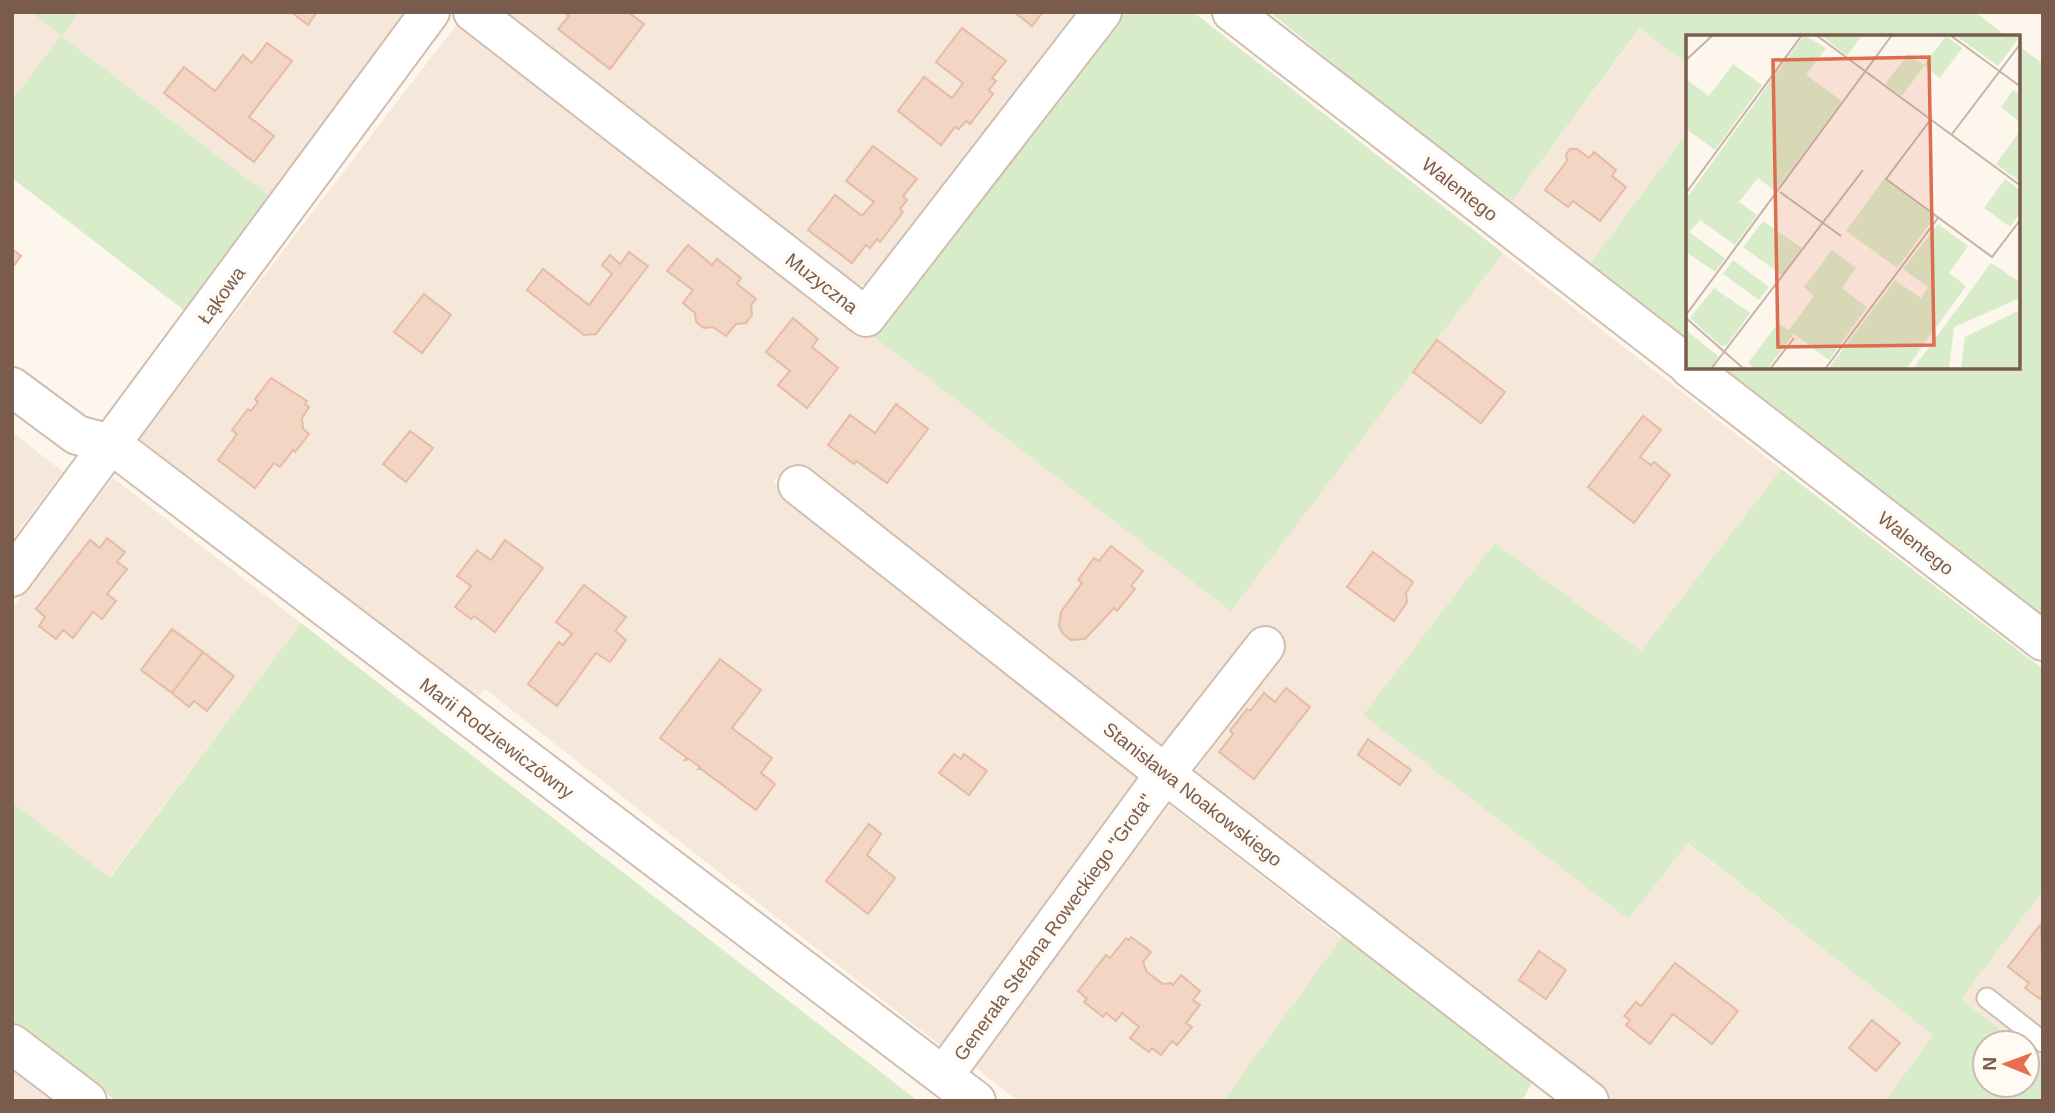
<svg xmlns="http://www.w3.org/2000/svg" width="2055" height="1113" font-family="Helvetica,sans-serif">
<rect width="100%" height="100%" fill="#fdf6ec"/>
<!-- residential -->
<g fill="#f5e8da">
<polygon points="12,12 31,12 61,35 79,12 413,12 272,198 62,36 12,100"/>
<polygon points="495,12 1086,12 880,283 848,287"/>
<polygon points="459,21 868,332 1437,340 1503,253 1781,469 1641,652 1495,543 1627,919 1687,843 1933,1035 1885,1101 1607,1101 1189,780 1282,653 1250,630 1159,756 788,467 773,482 1146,770 941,1046 485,689 477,697 135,444"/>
<polygon points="1641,28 1687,64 1687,133 1587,268 1508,206"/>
<polygon points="12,432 63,472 12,539"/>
<polygon points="113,478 301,623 109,878 12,802 12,609"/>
<polygon points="1170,805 1342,939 1223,1101 1018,1101 972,1065"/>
<polygon points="2043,891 2043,1063 2027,1051 2027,1043 2017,1043 1961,999"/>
<polygon points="12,1060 65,1101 12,1101"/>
</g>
<!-- green -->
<g fill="#d8ecc9">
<polygon points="31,12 79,12 62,36 272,198 185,311 12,178 12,100 61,36"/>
<polygon points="1114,12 1193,12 1503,253 1231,611 868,332"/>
<polygon points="1270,12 1975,12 2007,37 1688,37 1687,64 1640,28 1508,206"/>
<polygon points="2018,45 2043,64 2043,621 1715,368 2018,368"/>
<polygon points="1687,133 1687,346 1587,268"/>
<polygon points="1781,469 2043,669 2043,891 1961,999 2017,1043 1985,1043 1985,1085 2027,1085 2027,1051 2043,1063 2043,1101 1885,1101 1933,1035 1688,843 1628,919 1363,715 1495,543 1641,651"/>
<polygon points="301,623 918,1101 116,1101 12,1023 12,802 110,878"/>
<polygon points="1348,929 1537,1074 1522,1101 1223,1101"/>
</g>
<!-- building -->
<g fill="#f3d5c3" stroke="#e6bba3" stroke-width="2">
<polygon points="291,12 317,12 308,25"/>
<polygon points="564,12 628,12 644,24 610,69 558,29 569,16"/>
<polygon points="1014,12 1043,12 1032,26"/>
<polygon points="962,28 1006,61 992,78 996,81 989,90 993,94 970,124 966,121 959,129 955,127 941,145 898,111 924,77 952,98 963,83 936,62"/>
<polygon points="267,43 292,61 249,117 274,136 254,162 164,93 184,67 215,91 243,55 252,63"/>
<polygon points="873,146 917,179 903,196 907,200 900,209 903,212 880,242 877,239 870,248 866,245 852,263 808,230 835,195 862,216 874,202 846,181"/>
<polygon points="1570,149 1577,149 1589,158 1594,152 1616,170 1612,176 1626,187 1600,221 1573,201 1568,207 1545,190 1567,161 1566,155"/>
<polygon points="688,245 712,265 717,259 741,278 737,284 756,299 751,305 752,315 746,323 736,324 726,336 713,327 704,328 696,322 695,313 683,303 693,290 667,271"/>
<polygon points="12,249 21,256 12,268"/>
<polygon points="629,252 648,266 596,334 584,335 527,290 543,269 589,305 612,274 602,265 610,255 620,264"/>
<polygon points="424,294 451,315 422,353 394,332"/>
<polygon points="793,318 818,339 812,347 838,368 807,408 778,385 790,371 766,352"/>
<polygon points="1437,340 1505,392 1481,423 1413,372"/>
<polygon points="271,378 307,401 305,404 309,407 302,418 303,429 309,434 295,452 293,450 280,467 274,463 255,488 218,460 237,434 232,430 248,409 251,411 258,402 255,399"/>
<polygon points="896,404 928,429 887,483 856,461 854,464 828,445 850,415 875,433"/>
<polygon points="1643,416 1661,430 1640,457 1651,465 1654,462 1670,475 1634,523 1588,487"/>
<polygon points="410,431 433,448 406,482 383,464"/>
<polygon points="107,538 125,552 117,562 127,569 107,594 116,601 102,619 93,612 73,638 63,630 56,639 39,626 45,617 36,609 90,540 100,548"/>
<polygon points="505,540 543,568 495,632 474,616 471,619 455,607 471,586 457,576 477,550 491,560"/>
<polygon points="1111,546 1143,571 1131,586 1135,589 1117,611 1114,608 1085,639 1071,640 1063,634 1059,626 1061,612 1082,583 1078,580 1094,558 1099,561"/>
<polygon points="1373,552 1413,582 1406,593 1407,602 1394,621 1347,587"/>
<polygon points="584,585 626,617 615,631 626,640 610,662 596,653 557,706 528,684 559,642 563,645 572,634 556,622"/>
<polygon points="172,629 203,652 172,693 141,670"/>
<polygon points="203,652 234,676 207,711 194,701 189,707 172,693"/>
<polygon points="720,659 761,690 732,728 772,758 761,773 775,784 756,810 701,769 698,769 700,767 689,759 685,760 687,758 660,738"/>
<polygon points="1286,688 1310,707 1254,779 1219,752 1233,734 1230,731 1247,709 1250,711 1264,693 1275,702"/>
<polygon points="1368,739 1411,770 1400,785 1358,755"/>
<polygon points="954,754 961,759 964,754 987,771 969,795 939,773"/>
<polygon points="869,824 881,834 867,855 895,878 868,914 826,881"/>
<polygon points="2041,924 2043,996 2040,999 2025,988 2029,983 2008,967"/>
<polygon points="1131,937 1151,952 1143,962 1147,972 1163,984 1171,983 1173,985 1181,975 1200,991 1193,1000 1200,1005 1186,1023 1192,1027 1177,1045 1172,1041 1161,1055 1152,1048 1149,1052 1130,1038 1139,1027 1122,1013 1116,1021 1106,1013 1103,1017 1084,1002 1087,999 1078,991 1106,955 1110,958 1126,938 1129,940"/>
<polygon points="1539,951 1566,970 1546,999 1519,980"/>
<polygon points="1675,963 1738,1011 1712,1044 1673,1014 1650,1044 1626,1025 1630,1020 1624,1016 1636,1002 1641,1006"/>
<polygon points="1872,1020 1900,1043 1876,1071 1849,1048"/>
</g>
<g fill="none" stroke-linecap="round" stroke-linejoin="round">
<!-- lane casing -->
<g stroke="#d1beb0" stroke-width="23">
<polyline id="lane" points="1987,998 2043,1042"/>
</g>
<!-- street casing -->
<g stroke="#d1beb0" stroke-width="42">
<g id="street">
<polyline points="473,12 866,317 1102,12"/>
<polyline points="1232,12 1688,365"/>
<polyline points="1690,368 2043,641"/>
<polyline points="12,387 77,435 111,444 976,1101"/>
<polyline points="798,485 1165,774 1589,1101"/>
<polyline points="12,577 430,12"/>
<polyline points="12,1044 87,1101"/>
<polyline points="944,1075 1165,774 1265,646"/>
</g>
</g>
<!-- lane -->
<use href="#lane" stroke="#fff" stroke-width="19"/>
<!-- street -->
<use href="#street" stroke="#fff" stroke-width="38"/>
</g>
<g text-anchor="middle" stroke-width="7" stroke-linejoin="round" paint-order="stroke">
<!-- street labels -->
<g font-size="19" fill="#7a5c4d" stroke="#fffaf3">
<text transform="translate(1460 189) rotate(38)" y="7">Walentego</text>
<text transform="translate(822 283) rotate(38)" y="7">Muzyczna</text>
<text transform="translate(221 295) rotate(-54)" y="7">Łąkowa</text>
<text transform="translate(1916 543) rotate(38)" y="7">Walentego</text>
<text transform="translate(497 738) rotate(37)" y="7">Marii Rodziewiczówny</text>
<text transform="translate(1193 794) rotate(38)" y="7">Stanisława Noakowskiego</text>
<text transform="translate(1053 927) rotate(-54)" y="7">Generała Stefana Roweckiego "Grota"</text>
</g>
</g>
<!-- overview -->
<g transform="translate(1686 35)">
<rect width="334" height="334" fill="#fdf6ec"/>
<path d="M118,0L140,13L120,40L156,66L89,156L72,143L53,167L71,180L49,210L14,185L3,197L39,223L29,237L0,217V164ZM135,0H176L161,21ZM269,0H333L334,1L312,31ZM260,1L276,13L254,43L238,31L216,61L199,49L222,19L238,30ZM47,29L76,50L29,115L0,94V44L23,61ZM327,55L334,60V87L315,72ZM334,96V147L310,129ZM198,144L249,182L211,233L160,196ZM319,144L334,155V178L324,192L298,173ZM77,186L116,213L96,240L57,212ZM252,189L282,211L263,238L280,251L220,334H142L209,245L235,263L242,252L217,234ZM146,215L170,233L156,253L181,272L143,325L108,299L81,334H69L62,328L92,288L103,295L128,261L118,252ZM47,225L83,252L73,265L37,239ZM305,228L334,247V263L268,292L263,334H227ZM28,253L64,278L41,310L35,311L4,283ZM334,275V334H275L279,302ZM0,295L32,321L28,334H0Z" fill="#d8ecc9"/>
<path fill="none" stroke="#c5b3a7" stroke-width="2" d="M130,0L335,151M264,0L335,52M0,25L27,0M245,84L200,144L306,222L335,184M266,99L335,8M94,157L155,201M0,158L116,0M0,280L206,0M0,283L58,334M25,334L177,135M84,334L108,303M139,334L252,183"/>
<path fill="#dc6d51" fill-opacity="0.15" stroke="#dc6d51" stroke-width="3.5" d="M243,22L248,310L92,312L87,25Z"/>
<rect width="334" height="334" fill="none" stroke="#7a5c4d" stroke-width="3.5"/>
</g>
<!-- border -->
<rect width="2055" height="1113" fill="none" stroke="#7a5c4d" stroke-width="28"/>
<!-- north arrow -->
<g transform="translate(2006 1064) rotate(271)"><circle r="33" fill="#fffaf3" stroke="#cabbb1" stroke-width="2"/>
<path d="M0-5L12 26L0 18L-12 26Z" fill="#e76f51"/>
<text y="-10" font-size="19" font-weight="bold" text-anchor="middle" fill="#7a5c4d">N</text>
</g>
</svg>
